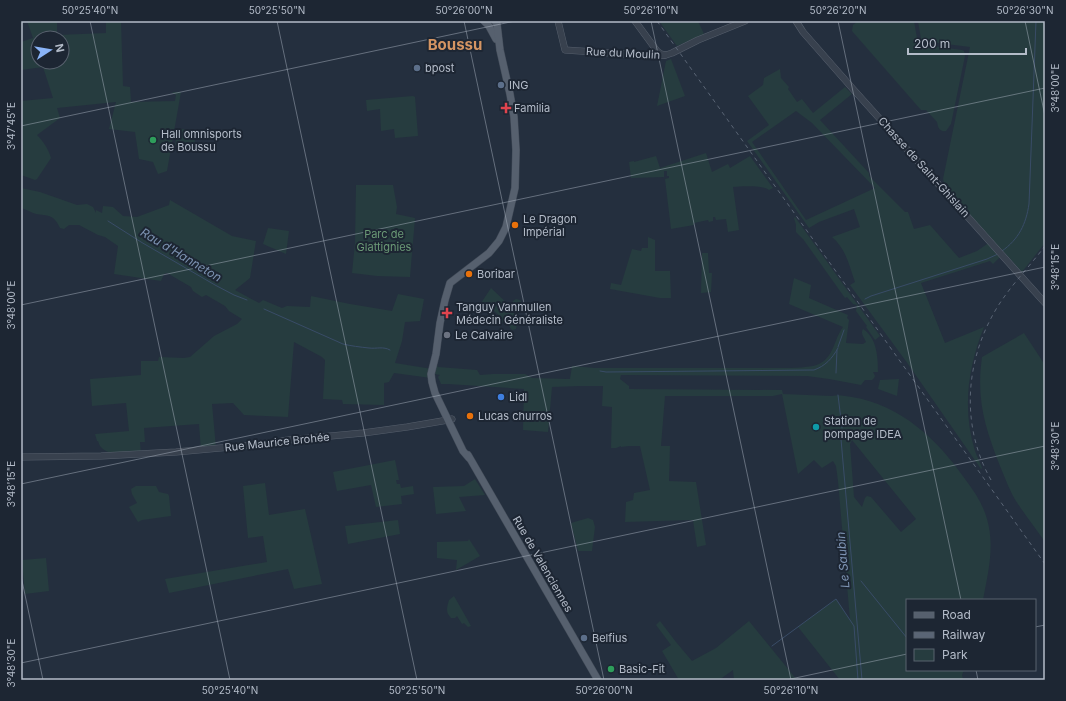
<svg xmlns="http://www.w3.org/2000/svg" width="1066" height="701" font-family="Inter,sans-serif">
<rect width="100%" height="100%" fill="#242f3e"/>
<!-- green -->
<g fill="#263c3f" fill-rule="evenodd">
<path d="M27,21H57V35L106,33V21H121L123,86L130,87L131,102L175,101L176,95L172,92H181L167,171L158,174L153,162L139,159L135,132L109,129L116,102L57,108L60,118L37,135C43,141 49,150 51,158L37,179L35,180L21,175V101L53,98L43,67L21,70V42L33,38ZM38,38H62V62H38Z"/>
<polygon points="659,21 698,21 704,34 677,46"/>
<path d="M858,21H914L918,44L962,50L964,51L965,56L951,124L946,131C939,132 938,127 937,122L926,110H921L852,31L853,25Z"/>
<polygon points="918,21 1045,21 1045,243 1022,272 945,187 943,179 970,47 922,41 921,39"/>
<polygon points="671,59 685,96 657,106 666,61"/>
<path d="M780,69L781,78L789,87L788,89L797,102L802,99L813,113L845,87L852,94L820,120L869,173V176L905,212H908L914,229L930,225L959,258L977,251L990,242L1002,255L993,264L990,261L921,283L945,343L984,327C968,367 962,409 975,451C977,457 980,462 982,468L981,469L908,364L850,285L855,282C849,265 846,249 832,237L860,227L854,209L819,222L809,228L747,141L769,125L748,96L763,85L764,78ZM796,111L812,123L875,188L806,220L752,142Z"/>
<polygon points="413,96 415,97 418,136 395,138 394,129 381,131 380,109 367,111 366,100"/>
<polygon points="178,128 196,132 194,148 175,145"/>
<path d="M706,153L712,172L728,164L730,168L750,156L773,188L769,190C762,185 742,186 733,187L739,230L728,232L726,219L716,220L715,217H713V221L709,222L708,220L694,223V225L671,229L665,179L669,178V176H667V171H664V177L631,178L629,162L634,161V162L656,156L660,168Z"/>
<polygon points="356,185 393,185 397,207 396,214 415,218 410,277 377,276 352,273 355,243"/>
<path d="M21,188L40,192L77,205L87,204L93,207L96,213V210L102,213L103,206L113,207L123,216L137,217L169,205L170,200L232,236L256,241L250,278L235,290L259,303L263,300L282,308L287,306L310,307L311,296L350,304L392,311L398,294L424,299L420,321L405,322L402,341L395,363L432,369L431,378L394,373L389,382L384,383V405L343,404L342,400L323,399L325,360L322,357L294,342L288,417L244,415L233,403L212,404L216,448L201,450L199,424L144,428L145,442H140L141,454C130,454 111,456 103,449C100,447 99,444 98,441H97L95,434L129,431L126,403L92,406L90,379L141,375V361H158L159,357L184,358L190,357L214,336L237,324L242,319L229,311L225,306L206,295L202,297L193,291L191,287L167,273L164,274L161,281L114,274L118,246L105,237L98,235L79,225H69L64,229L60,228C53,212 46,217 33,213C29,211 25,209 21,208Z"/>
<polygon points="795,217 880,336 875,340 866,327 867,326 856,311 857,305 853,304 847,297 845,298 803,239 796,232 796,225 794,218"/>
<polygon points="268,228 289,231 286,254 263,244"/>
<polygon points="648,237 655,240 655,271 670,271 671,298 660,298 610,289 611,283 621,285 632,249 641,251 642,248 648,248"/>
<polygon points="702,253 708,253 709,273 712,273 711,292 701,293"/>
<path d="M794,278L811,285L809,298L848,315L847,318L849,320L846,343L863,344L866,342C864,337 860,334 863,329C877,338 878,357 878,372H873L875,376L874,378L872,380H865L861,385L829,379L807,376L621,375L620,379L629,386V389L782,390L783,394L832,396C839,394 845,396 852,397C901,405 938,440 965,479C974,491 983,504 987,519C995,546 988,573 983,600H907V670H964L962,675L963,680H840L798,627L836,599L850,620L838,481L836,466L833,461L822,468L814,460L798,474L782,394L773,396H665L661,446H670L669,481L696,482L706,545L697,547L693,520L625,522L626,502L633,500L634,493L650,490L640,446H629L621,447V446L616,448H611L612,407L602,406L603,386H580L552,387L548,432L523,430L524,389L448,384H441L438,377L440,375L435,374V362L438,367L477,370L480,375L493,374H525L532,378L567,379H570L572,366L595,368H620C668,368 716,368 764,368C776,368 809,369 819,364C834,357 834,339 843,327L789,304ZM852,440L916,519L901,532L871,497L867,496L865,498L862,507L854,497L850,444Z"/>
<polygon points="491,288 510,306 513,301 516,299 520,300 521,301 516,329 512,330 507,323 500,322 500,316 486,304 481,303"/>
<path d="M1024,333L1045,365V542C1037,530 1028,519 1020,507C1011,495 1006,480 1000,466C985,427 976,400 982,357Z"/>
<polygon points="899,379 897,396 878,389 880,380"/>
<polygon points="395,460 399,480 396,480 397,484 400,484 401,488 413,486 414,494 401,496 402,504 376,507 371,485 337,491 333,472"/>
<polygon points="475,479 485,495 459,497 466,511 436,514 433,487 464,486"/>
<polygon points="265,483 269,515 305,509 322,584 294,589 288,569 169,593 165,579 267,562 263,536 248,538 243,486"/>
<polygon points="136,486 156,486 159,492 168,494 169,496 171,516 142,520 138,522 129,507 137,503 132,494 131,489"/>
<polygon points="588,518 593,520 595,527 592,551 578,551 571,523"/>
<polygon points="398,520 400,534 348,544 345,526"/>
<polygon points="469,539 480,556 456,570 457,560 437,558 437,542 468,541"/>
<polygon points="46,558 49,591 25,594 22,561 22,560"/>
<path d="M454,596L471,626L468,627L464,623L462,624L457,616L455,618H451C445,612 447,607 449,600Z"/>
<polygon points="660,621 676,642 692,661 716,648 749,621 797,680 734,680 733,670 719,680 679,680 662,651 671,645 656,625"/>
</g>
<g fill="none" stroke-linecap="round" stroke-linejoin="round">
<!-- stream -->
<g stroke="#394c67" stroke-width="1">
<polyline points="108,221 141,242 215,285 234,295 247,300"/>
<path d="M1002,251C1019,239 1026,224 1029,204L1036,21"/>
<polyline points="865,299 871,296 987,259 998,254"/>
<path d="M264,309L343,344C351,346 360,347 369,348C377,349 383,346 390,350"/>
<polyline points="838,347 844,330"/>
<path d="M600,371L606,372L814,370C825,366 832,359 838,348"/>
<polyline points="836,373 837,350"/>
<polyline points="838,395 842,428"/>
<polyline points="841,439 862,680"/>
<polyline points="861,581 907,638"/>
<polyline points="772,646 836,599 854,626 858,680"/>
</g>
<!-- minor casing -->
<g stroke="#565f6c" stroke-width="7">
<g id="minor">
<polyline points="558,21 565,50 656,56 666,55 672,53 698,40 745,21"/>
<polyline points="635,21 657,51 661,54 665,55"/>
<polyline points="796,21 803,32 853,89 1045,303"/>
<polyline points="21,457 101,456 176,452 263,444 288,440 363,433 407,427 448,420 452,419"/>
</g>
</g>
<!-- major casing -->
<g stroke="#414a57" stroke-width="8">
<g id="major">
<polyline points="484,21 489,26 496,39"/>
<polyline points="468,455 598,680"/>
<polyline points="469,458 463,451 435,393 432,382 431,374 436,354 440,323 445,300 450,283 489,253 499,241 506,227 515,188 516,150 514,117 510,94 500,50 497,24 495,21"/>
</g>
</g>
<!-- minor -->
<use href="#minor" stroke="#38414e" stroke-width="6"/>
<!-- major -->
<use href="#major" stroke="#56606e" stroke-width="7"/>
<!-- rail -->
<g stroke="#5a6575" stroke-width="1" stroke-dasharray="4 4" stroke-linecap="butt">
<polyline points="657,21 1045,564"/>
<path d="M991,480C960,425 965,359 998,306C1012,284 1030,266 1045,246"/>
</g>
</g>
<!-- ticks -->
<path fill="none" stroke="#b4bcc9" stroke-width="1" stroke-opacity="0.45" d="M90,21L230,680M277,21L417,680M464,21L604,680M651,21L791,680M838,21L961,600M1025,21L1045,116M21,126L515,21M21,305L1045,88M21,484L1045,267M21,576L43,680M1035,627L1045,625M21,663L1045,446M976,670L978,680M786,680L907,654"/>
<!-- markers -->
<g fill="#5c6f8a" stroke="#1d2633" stroke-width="1.5">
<circle cx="417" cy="68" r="4"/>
<circle cx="501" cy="85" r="4"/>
<circle cx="584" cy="638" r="4"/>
</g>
<g fill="#e0444e" stroke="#1d2633" stroke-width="1.5">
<path d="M504 102h4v4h4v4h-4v4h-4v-4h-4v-4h4z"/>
<path d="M445 307h4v4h4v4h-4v4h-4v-4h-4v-4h4z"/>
</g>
<g fill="#2e9e5b" stroke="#1d2633" stroke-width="1.5">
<circle cx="153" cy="140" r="4"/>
<circle cx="611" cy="669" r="4"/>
</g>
<g fill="#e8710a" stroke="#1d2633" stroke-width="1.5">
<circle cx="515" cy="225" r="4"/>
<circle cx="469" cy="274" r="4"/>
<circle cx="470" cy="416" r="4"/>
</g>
<circle fill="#6b7280" stroke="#1d2633" stroke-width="1.5" cx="447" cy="335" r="4"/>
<circle fill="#3f7fe0" stroke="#1d2633" stroke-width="1.5" cx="501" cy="397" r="4"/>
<circle fill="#0f9aa8" stroke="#1d2633" stroke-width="1.5" cx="816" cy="427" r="4"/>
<g text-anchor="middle" stroke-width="4" stroke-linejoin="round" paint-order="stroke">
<!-- street labels -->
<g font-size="11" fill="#b4bcc9" stroke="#1d2633">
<text transform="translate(623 53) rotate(3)" y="4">Rue du Moulin</text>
<text transform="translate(924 167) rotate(48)" y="4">Chasse de Saint-Ghislain</text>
<text transform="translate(277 442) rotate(-6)" y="4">Rue Maurice Brohée</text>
<text transform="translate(543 564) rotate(60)" y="4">Rue de Valenciennes</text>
</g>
<!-- poi labels -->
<g font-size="11" fill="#b4bcc9" stroke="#1d2633" text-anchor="start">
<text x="425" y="72">bpost</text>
<text x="509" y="89">ING</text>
<text x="514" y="112">Familia</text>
<text x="161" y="138">Hall omnisports<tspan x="161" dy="13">de Boussu</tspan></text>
<text x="523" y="223">Le Dragon<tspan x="523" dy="13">Impérial</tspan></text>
<text x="477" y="278">Boribar</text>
<text x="456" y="311">Tanguy Vanmullen<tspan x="456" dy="13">Médecin Généraliste</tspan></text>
<text x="455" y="339">Le Calvaire</text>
<text x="509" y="401">Lidl</text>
<text x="478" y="420">Lucas churros</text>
<text x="824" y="425">Station de<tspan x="824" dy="13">pompage IDEA</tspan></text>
<text x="592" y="642">Belfius</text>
<text x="619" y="673">Basic-Fit</text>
</g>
<!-- park labels -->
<g font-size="11" fill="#6b9a76" stroke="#1d2633">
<text x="384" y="238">Parc de<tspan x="384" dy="13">Glattignies</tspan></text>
</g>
<!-- water labels -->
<g font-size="12" font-style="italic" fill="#7c92b1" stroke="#1d2633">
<text transform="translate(181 255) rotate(31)" y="4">Rau d'Hanneton</text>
<text transform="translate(843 560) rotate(-95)" y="4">Le Saubin</text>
</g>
<!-- district labels -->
<g font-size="15" font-weight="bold" fill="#d59563" stroke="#1d2633">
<text x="455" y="50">Boussu</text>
</g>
</g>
<!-- border -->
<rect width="1066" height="701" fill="none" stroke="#1d2633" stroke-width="44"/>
<!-- legend -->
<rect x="906" y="599" width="130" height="72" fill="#1d2633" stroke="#59626f"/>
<rect x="914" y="612" width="20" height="6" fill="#56606e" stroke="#59626f"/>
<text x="942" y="619" font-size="12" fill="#b4bcc9">Road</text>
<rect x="914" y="632" width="20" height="6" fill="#5a6575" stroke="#59626f"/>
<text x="942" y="639" font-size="12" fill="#b4bcc9">Railway</text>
<rect x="914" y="649" width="20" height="12" fill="#263c3f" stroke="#59626f"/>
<text x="942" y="659" font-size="12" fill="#b4bcc9">Park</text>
<!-- north arrow -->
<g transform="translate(50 50) rotate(78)"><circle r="19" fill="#1d2633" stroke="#59626f"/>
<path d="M0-3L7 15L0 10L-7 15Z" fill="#8ab4f8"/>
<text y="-6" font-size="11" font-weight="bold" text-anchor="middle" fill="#b4bcc9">N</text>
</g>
<!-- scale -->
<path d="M908 48v6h118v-6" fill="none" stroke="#b4bcc9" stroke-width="2"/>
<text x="914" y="48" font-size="12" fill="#b4bcc9" stroke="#1d2633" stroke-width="3" paint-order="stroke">200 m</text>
<rect x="22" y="22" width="1022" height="657" fill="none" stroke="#b4bcc9" stroke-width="1.5"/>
<g font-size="10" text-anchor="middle" fill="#b4bcc9">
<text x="90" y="14">50°25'40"N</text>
<text x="277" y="14">50°25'50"N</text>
<text x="464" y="14">50°26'00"N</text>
<text x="651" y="14">50°26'10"N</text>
<text x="838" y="14">50°26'20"N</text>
<text x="1025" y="14">50°26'30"N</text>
<text transform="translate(1055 88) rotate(-90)" y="4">3°48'00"E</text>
<text transform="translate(11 126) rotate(-90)" y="4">3°47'45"E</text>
<text transform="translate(1055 267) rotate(-90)" y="4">3°48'15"E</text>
<text transform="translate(11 305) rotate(-90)" y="4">3°48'00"E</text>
<text transform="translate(1055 446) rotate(-90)" y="4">3°48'30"E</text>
<text transform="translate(11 484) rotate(-90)" y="4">3°48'15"E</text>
<text transform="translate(11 663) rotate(-90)" y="4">3°48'30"E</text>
<text x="230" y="694">50°25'40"N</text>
<text x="417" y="694">50°25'50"N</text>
<text x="604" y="694">50°26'00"N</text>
<text x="791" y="694">50°26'10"N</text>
</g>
</svg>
